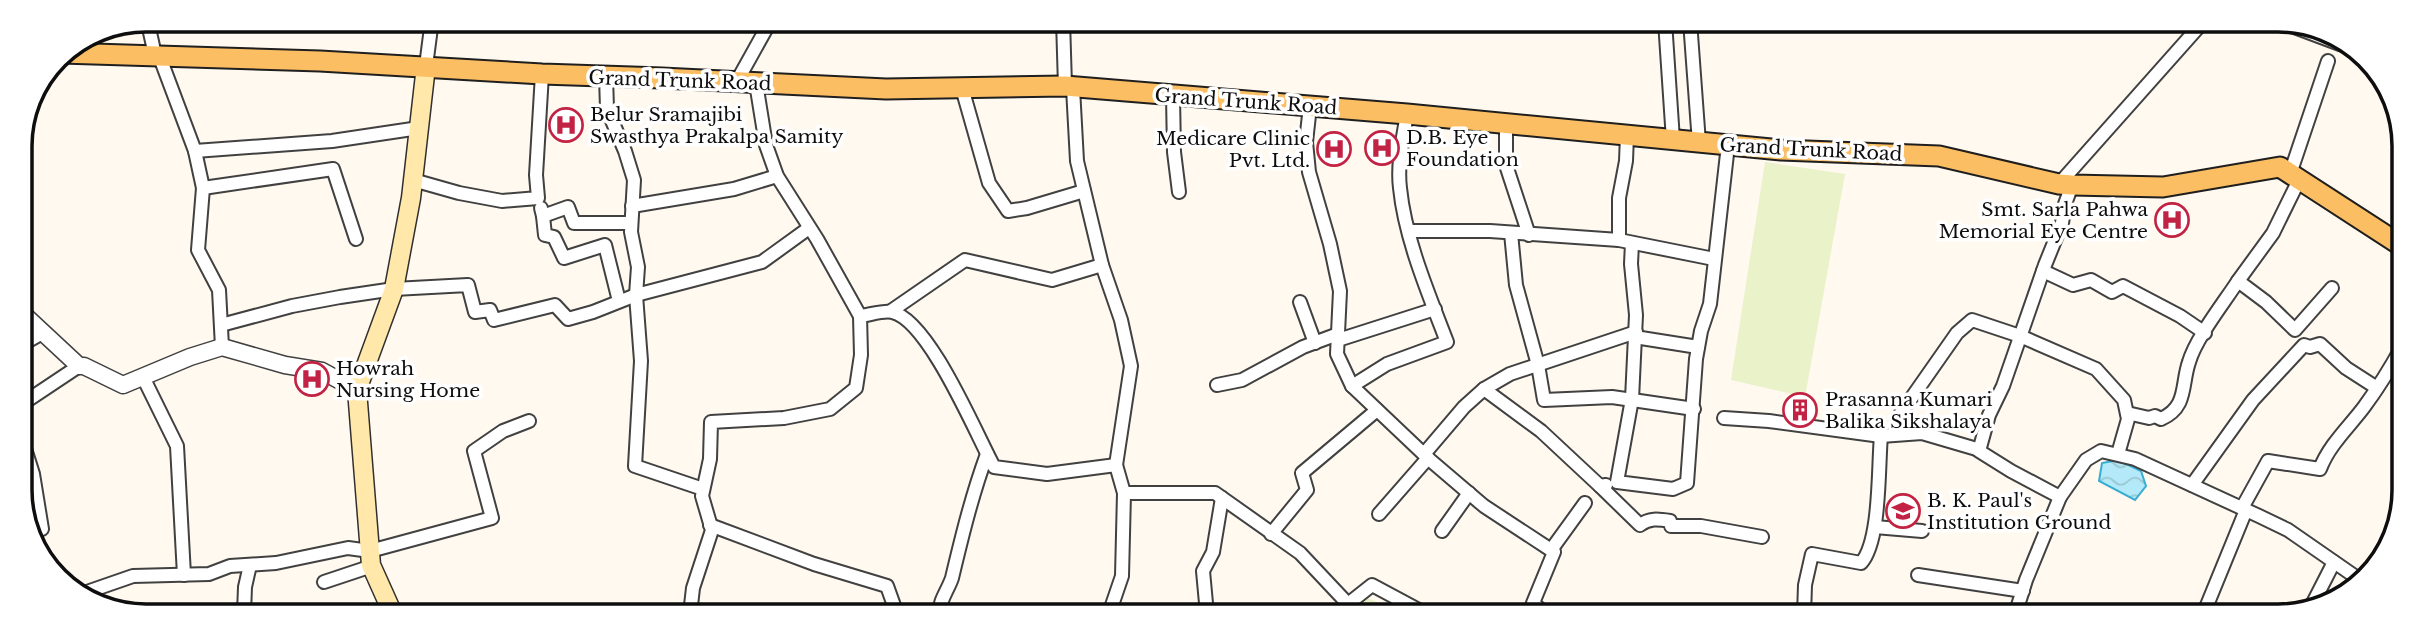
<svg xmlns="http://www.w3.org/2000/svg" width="2424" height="635" font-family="'Libre Baskerville',serif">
<defs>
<pattern id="water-waves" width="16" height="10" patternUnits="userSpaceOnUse" patternTransform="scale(1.75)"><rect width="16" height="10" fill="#b3e9f8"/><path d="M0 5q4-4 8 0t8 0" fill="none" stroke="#99c7d3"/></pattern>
</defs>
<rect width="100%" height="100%" fill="#fff9ef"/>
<!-- pitch -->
<g fill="#eaf2ca">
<polygon points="1765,162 1845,174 1805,397 1731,380"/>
<polygon points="1365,597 1399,611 1396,615 1353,615 1352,604"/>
</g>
<!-- water -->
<polygon fill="url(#water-waves)" stroke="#38acd1" stroke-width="2" points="2118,460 2141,471 2146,486 2135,500 2099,481 2102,463"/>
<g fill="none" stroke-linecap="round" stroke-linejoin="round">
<!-- minor casing -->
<g stroke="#414141" stroke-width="16">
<g id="minor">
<polyline points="147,19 155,55"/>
<polyline points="1063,20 1065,86"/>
<polyline points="1665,21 1673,140"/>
<polyline points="1690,21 1699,143"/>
<polyline points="2281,22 2353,49"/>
<polyline points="159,55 195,151 203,188 198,250 219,290 222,347"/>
<polyline points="426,66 432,20"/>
<polyline points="606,76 607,109 625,151 634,180 631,232 638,267 636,295 762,262 809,228"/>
<polyline points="736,83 771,20"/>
<polyline points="962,88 989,183 1008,211 1027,208 1084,191"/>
<polyline points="1073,88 1077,161 1102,265 1121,320 1131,366 1116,465"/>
<polyline points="1173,96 1174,152 1179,192"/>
<polyline points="1310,106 1306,142 1309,172 1330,244 1340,291 1337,354 1352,386 1430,460 1484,506 1554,552 1533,603 1547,615"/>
<polyline points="1506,124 1506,165 1529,235"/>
<polyline points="195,151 332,141 419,128"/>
<polyline points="2290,174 2328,61"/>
<polyline points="413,180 459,193 502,201 538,198 536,175 542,74"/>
<polyline points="2059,184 2203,22"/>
<polyline points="203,188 333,169 356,239"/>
<polyline points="632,206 734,189 777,176"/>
<polyline points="541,208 543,216 568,207 574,223 631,223"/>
<polyline points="543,216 545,235 554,237 564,258 605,245 619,301"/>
<polyline points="1409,231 1490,231 1619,240 1714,259"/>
<polyline points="1511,233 1516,285 1538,365 1544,400 1612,397 1694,409"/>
<polyline points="1619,240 1619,198 1626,161 1627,135"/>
<polyline points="1632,243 1631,264 1636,315 1632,399 1617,482 1673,489 1687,483 1696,359 1701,331 1710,304 1728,145"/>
<polyline points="2043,271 2073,285 2091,280 2112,292 2123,286 2180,316 2205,333"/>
<polyline points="2238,281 2273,233 2299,180"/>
<polyline points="1300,302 1315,343"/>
<polyline points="891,311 965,260 1052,280 1102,265"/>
<path d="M860,316C869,315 884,310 892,312C929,320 976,434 994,467L1047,474L1116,465L1124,493L1122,576L1109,614"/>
<polyline points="221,325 292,306 340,297 394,289 468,285 475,312 490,310 494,320 555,305 568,319 593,312 636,295 641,361 635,466 703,489"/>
<polyline points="1641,338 1698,347"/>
<polyline points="1338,340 1435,309"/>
<polyline points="21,345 44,332"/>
<polyline points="143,377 177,446 184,575"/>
<polyline points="1217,385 1242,380 1303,347 1338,334"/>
<path d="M1352,386L1387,364L1447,342C1429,295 1405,239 1400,188C1397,164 1403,138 1407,114"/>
<polyline points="1484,389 1541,431 1600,486 1606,485"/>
<polyline points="21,400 28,400 79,366"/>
<path d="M2127,413L2149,418L2155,416L2161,419C2188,407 2181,385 2189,362C2196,338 2223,304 2238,281L2266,302L2295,330L2332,288"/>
<polyline points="1724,418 1769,421 1881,436 1922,433 1980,450"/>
<polyline points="1900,432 1901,413 1957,333 1972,320 2020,336 2096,369 2124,400 2128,419 2118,454"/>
<polyline points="21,436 33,474 42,529 31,531"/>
<polyline points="1424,454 1464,407 1484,389 1510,374 1636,332"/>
<polyline points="2192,485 2253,400 2304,345 2310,347 2320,344 2346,368 2377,388"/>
<path d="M1600,486L1640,525C1649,518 1658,519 1670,521L1671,526H1701L1762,537"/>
<polyline points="1124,493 1215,493 1300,553 1348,604 1350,615"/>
<polyline points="2060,497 2086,460 2101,451 2135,459 2259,516 2288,530 2363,582"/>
<path d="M2242,508L2268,461L2320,469C2329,445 2349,427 2364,407C2378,388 2391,367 2402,347"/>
<polyline points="1379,514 1428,458"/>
<polyline points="710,525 814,564 887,586 897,614"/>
<polyline points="1875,527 1922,531"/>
<polyline points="1442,531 1469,493"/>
<polyline points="1271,534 1307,490 1302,473 1377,410"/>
<polyline points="1551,550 1585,503"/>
<polyline points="1918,575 2023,591"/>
<polyline points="324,582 372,566"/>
<polyline points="84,593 133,576 209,574 230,566 276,563 348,548 370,551 492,518 474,451 503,431 529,421"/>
<polyline points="1348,604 1372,585 1428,615"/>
<polyline points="2312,605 2334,562"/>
<polyline points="244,613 245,587 250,565"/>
<polyline points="690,614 693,588 712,530 702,496 710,459 711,422 784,418 830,409 856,388 861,355 860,316 817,239 777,176 766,145 756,83"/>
<path d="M939,614C939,601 948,590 952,578C962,536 972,495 987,454"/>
<polyline points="1207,614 1203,571 1213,552 1222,498"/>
<path d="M1804,615L1805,585L1812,554L1861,563C1881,541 1878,466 1881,436"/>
<polyline points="2015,615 2026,580 2060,497 2011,471 1979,451 1989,415 2003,386 2045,265 2062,223 2065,204 2072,185"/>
<polyline points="2203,615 2246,510"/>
</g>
</g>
<!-- tertiary casing -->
<g stroke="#414141" stroke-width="19">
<polyline id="tertiary" points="21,312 79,366 84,366 123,385 190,357 222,347 285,365 322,371 357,390"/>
</g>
<!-- secondary casing -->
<g stroke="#303030" stroke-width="21">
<polyline id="secondary" points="393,614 371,565 357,390 394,289 411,198 426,66"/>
</g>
<!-- primary casing -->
<g stroke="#1f1f1f" stroke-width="23">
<polyline id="primary" points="61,53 320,61 542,74 662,78 886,89 1065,86 1407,114 1781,150 1939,156 2059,184 2072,185 2163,187 2280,167 2402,246"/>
</g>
<!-- minor -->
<use href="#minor" stroke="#fff" stroke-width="12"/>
<!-- tertiary -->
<use href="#tertiary" stroke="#fff" stroke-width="16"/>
<!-- secondary -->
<use href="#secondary" stroke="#ffe8aa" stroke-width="18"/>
<!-- primary -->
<use href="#primary" stroke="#fcbe63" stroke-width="19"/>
</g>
<!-- icons -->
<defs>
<g id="hospital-ring" transform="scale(1.75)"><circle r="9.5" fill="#fff" stroke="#c22243" stroke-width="1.5"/><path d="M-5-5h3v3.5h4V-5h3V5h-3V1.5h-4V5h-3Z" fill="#c22243"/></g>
<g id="building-ring" transform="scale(1.75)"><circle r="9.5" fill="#fff" stroke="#c22243" stroke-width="1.5"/><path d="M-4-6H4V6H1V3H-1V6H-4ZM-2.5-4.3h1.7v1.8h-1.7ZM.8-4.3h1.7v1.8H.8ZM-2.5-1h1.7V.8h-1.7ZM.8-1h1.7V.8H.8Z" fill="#c22243"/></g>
<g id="school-ring" transform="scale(1.75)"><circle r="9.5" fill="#fff" stroke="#c22243" stroke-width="1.5"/><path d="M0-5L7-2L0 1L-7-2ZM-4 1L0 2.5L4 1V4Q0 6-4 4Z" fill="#c22243"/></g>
</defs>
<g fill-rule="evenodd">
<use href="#hospital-ring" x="566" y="125"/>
<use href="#hospital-ring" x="1382" y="148"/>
<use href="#hospital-ring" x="1334" y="149"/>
<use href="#hospital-ring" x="2172" y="220"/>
<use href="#hospital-ring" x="312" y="379"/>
<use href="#building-ring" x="1800" y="410"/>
<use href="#school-ring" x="1903" y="511"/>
</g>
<g text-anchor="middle" stroke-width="7" stroke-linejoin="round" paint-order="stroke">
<!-- street labels -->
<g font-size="19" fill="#0e0e0e" stroke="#fff">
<text transform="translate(680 80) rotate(2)" y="7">Grand Trunk Road</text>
<text transform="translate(1246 101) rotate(4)" y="7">Grand Trunk Road</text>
<text transform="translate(1811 149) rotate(3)" y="7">Grand Trunk Road</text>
</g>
<!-- poi labels -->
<g font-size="19" fill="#0e0e0e" stroke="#fff" text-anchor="start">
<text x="590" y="121">Belur Sramajibi<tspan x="590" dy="22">Swasthya Prakalpa Samity</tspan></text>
<text x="1406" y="144">D.B. Eye<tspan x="1406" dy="22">Foundation</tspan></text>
<text x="1310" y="145" text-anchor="end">Medicare Clinic<tspan x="1310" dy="22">Pvt. Ltd.</tspan></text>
<text x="2148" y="216" text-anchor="end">Smt. Sarla Pahwa<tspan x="2148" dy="22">Memorial Eye Centre</tspan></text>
<text x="336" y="375">Howrah<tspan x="336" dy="22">Nursing Home</tspan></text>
<text x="1825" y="406">Prasanna Kumari<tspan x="1825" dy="22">Balika Sikshalaya</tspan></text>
<text x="1927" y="507">B. K. Paul's<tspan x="1927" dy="22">Institution Ground</tspan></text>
</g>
</g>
<!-- crop -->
<path d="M0 0H2424V635H0ZM146 32H2278A114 114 0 0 1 2392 146V490A114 114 0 0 1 2278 604H146A114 114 0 0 1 32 490V146A114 114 0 0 1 146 32Z" fill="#fff" fill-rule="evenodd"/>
<path fill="none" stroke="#0e0e0e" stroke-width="3.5" d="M146 32H2278A114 114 0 0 1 2392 146V490A114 114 0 0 1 2278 604H146A114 114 0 0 1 32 490V146A114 114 0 0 1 146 32Z"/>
</svg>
